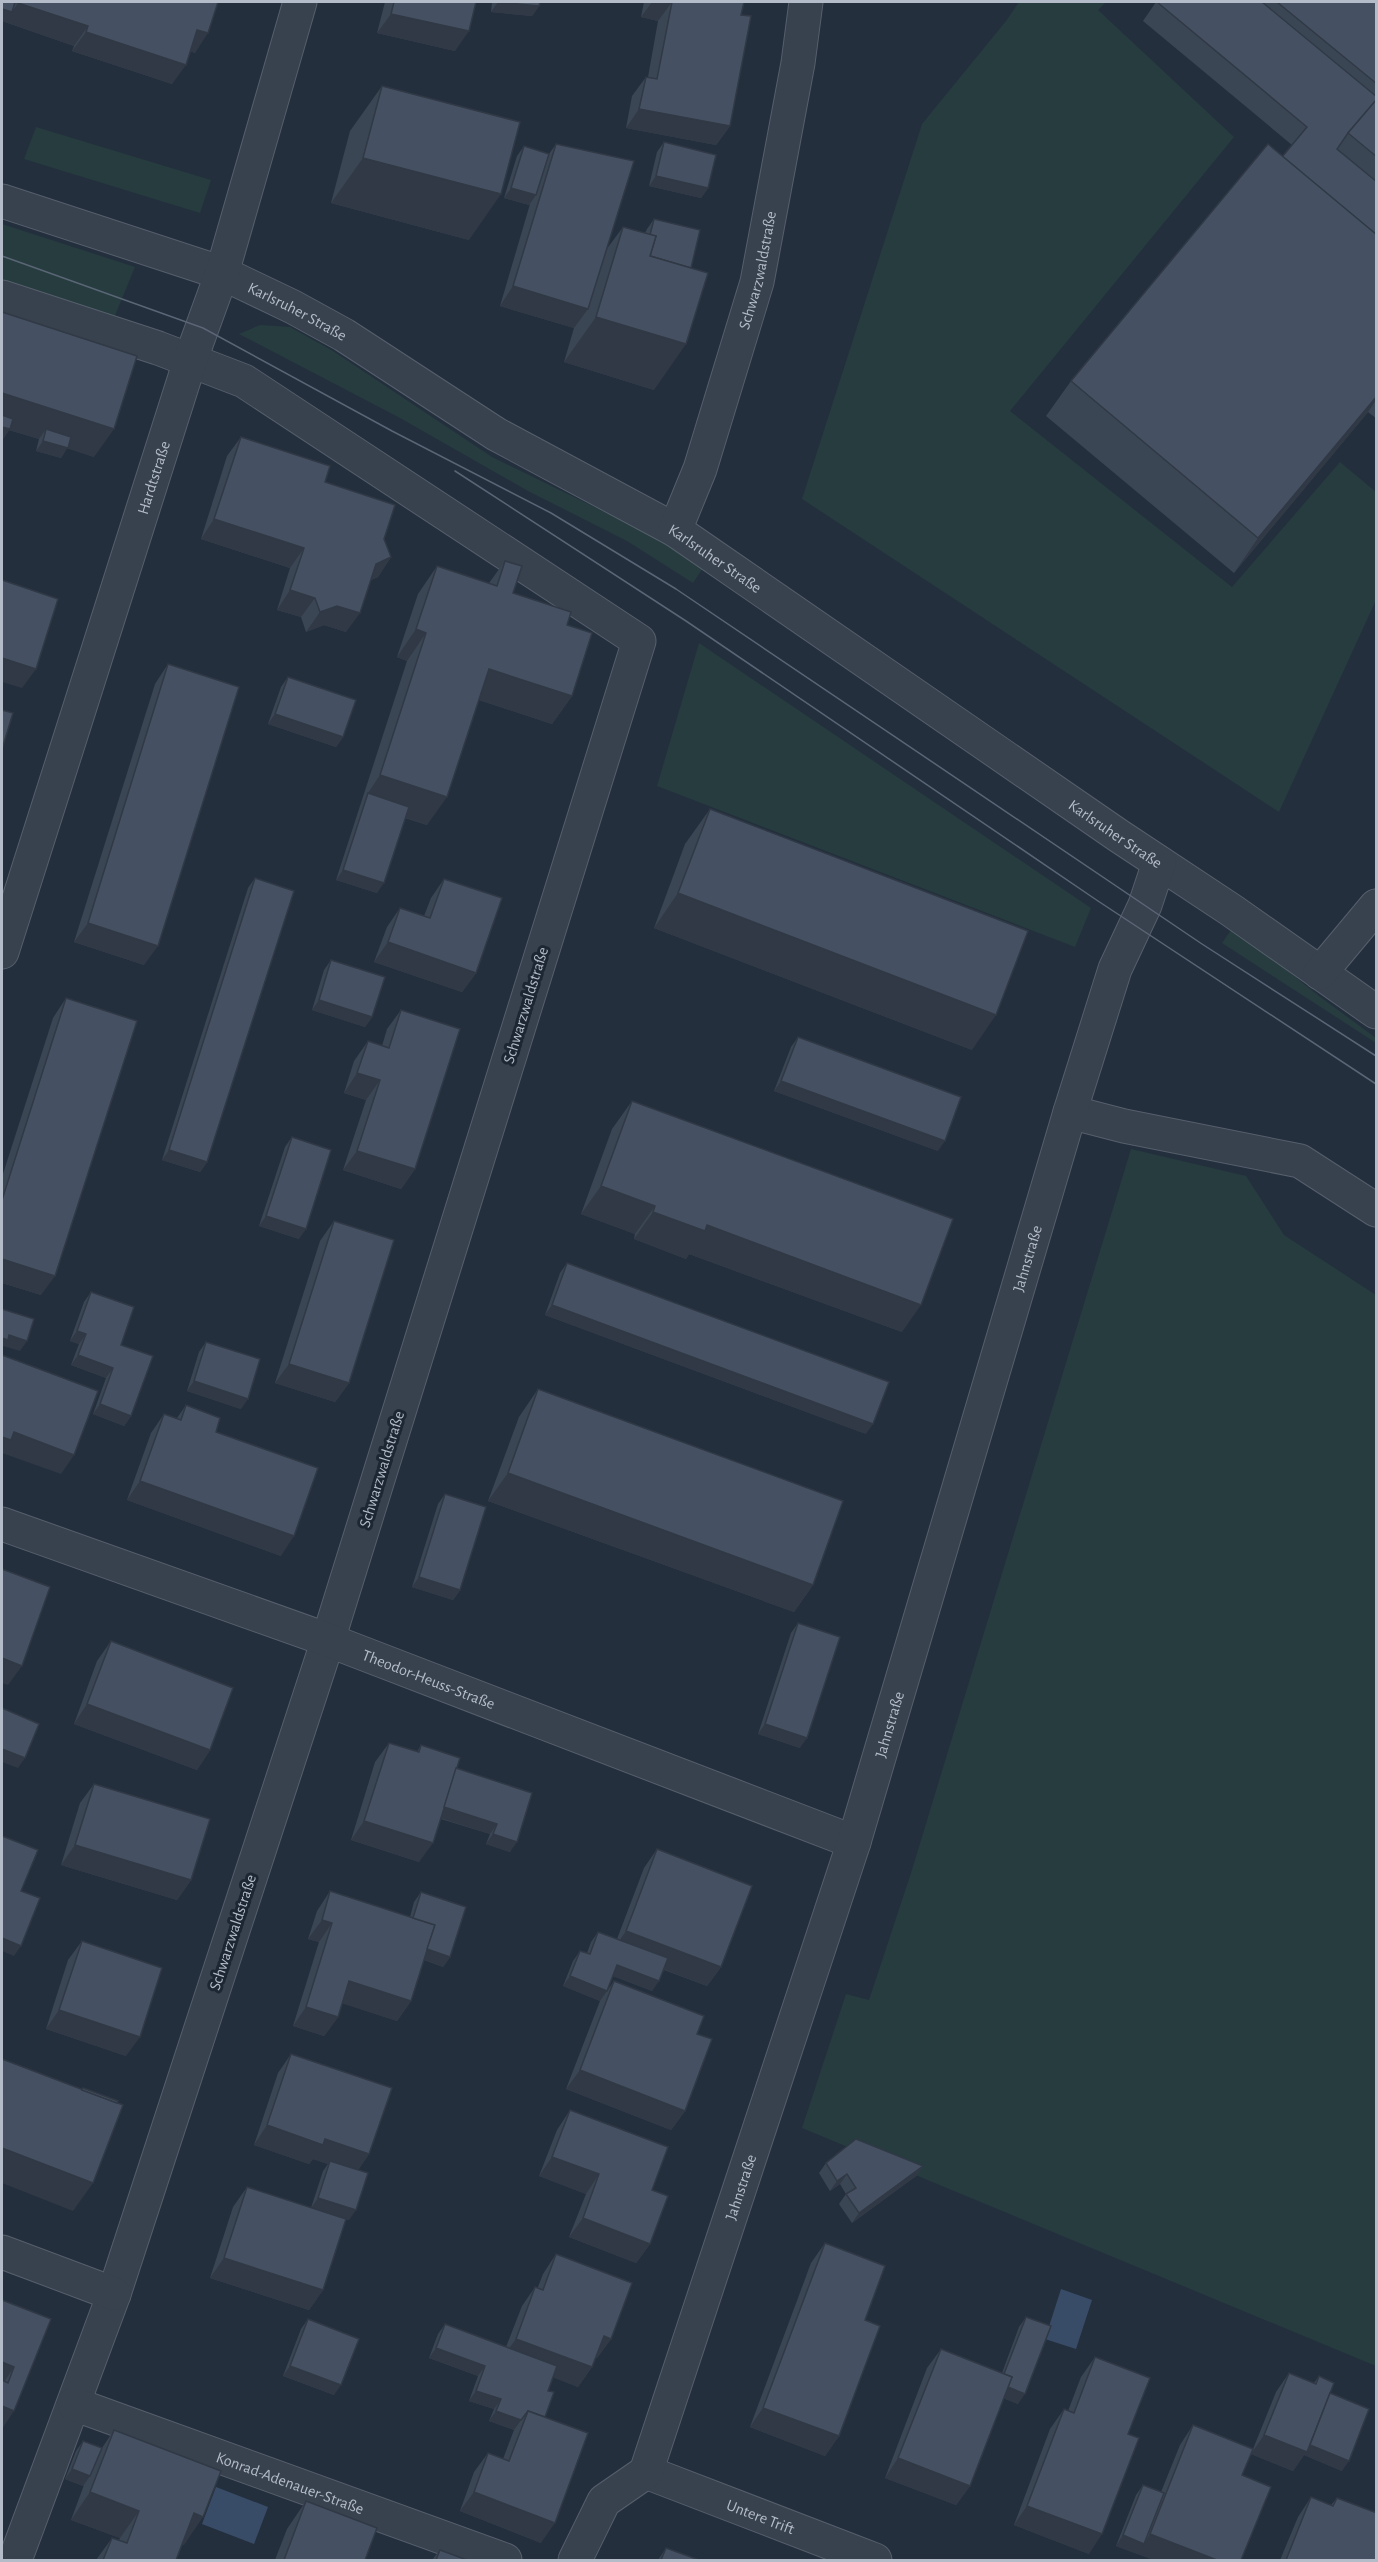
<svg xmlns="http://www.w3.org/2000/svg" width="1378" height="2562" font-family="'Alegreya Sans',sans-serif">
<rect width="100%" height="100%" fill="#242f3e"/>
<!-- green -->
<g fill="#263c3f">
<polygon points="1019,2 1106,2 1098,10 1234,137 1010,411 1232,587 1340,462 1376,492 1376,600 1279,812 802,499 922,124 1006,21"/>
<polygon points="36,127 211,180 200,213 24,159"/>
<polygon points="2,224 135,267 114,318 2,281"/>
<polygon points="260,325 290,327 333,351 492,457 656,537 703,568 693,583 627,541 528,491 400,418 239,334"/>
<polygon points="699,643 1091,908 1075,947 657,786"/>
<polygon points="1233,927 1319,996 1376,1038 1376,1043 1222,943"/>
<polygon points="1131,1149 1246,1176 1284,1235 1376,1295 1376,2366 802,2128 846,1994 869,2000 911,1873"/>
</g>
<!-- water -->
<g fill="#394c67">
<polygon points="1061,2289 1092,2300 1076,2349 1045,2339"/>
<polygon points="216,2487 268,2507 254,2544 202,2524"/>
</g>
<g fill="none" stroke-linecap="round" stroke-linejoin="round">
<!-- minor casing -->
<g stroke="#565f6c" stroke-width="35">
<g id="minor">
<path id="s1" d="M2,201L222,273L293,307L344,335L496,434L675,530L1119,836L1231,910L1376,1012"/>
<polyline points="2,297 158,348 244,381 639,641 328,1640 114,2294 15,2560"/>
<path id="s2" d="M675,530L700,469L757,282L798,63L806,2"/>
<path id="s3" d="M2,952L190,361L222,273L300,2"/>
<polyline points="1320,973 1376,906"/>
<polyline points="1070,1112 1124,1126 1300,1161 1376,1210"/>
<path id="s4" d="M2,1524L328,1640L854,1842"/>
<polyline points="2,2252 114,2294"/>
<path id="s5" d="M74,2404L505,2560"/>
<path id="s6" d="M646,2472L875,2560"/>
<path id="s7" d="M575,2560L604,2501L646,2472L854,1842L1070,1112L1115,969L1145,905L1159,863"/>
</g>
</g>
<!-- minor -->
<use href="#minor" stroke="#38414e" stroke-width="33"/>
<!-- tram -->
<g stroke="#5a6575" stroke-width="1.5">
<polyline points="2,256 203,328 392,431 551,513 676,589 1202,944 1376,1056"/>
<polyline points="455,471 686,621 1098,901 1376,1084"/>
</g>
</g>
<!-- wall -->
<g fill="#3b4654">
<polygon points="2,2 218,2 195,53 190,51 172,84 72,51 74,46 2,21"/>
<polygon points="385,2 476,2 455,51 377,33"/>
<polygon points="492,2 540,2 539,6 532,16 491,12"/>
<polygon points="644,2 744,2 741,15 730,126 716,145 626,128 632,96 646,77 648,77 658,21 641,17"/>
<polygon points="1156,2 1377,2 1377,419 1368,412 1234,573 1046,416 1071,381 1282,157 1292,145 1143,21"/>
<polygon points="382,86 469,240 331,203 350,131"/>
<polygon points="664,142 708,188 701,198 649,186 657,152"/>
<polygon points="556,144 606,250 623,227 645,233 647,229 654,219 654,390 564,362 574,328 500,306 530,204 529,205 504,198 517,156 524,146 549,154"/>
<polygon points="2,312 94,457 67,448 61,458 36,451 39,439 9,430 3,439"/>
<polygon points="241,437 325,482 384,539 391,557 378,577 371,580 346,632 324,625 306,632 301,617 277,610 290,568 201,539 227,456"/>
<polygon points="505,561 513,593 567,625 572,696 552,724 479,700 427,825 405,818 377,893 336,880 407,661 397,657 418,594 437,566 489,583"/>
<polygon points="168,664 144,965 74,942 155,684"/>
<polygon points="288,677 343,737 336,747 268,724 281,687"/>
<polygon points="710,809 972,1050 654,928 685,844"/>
<polygon points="255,878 207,1162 200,1172 162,1160 248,888"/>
<polygon points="444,879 476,973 462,992 374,962 387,927 400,908 424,916 431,898"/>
<polygon points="331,960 372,1017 365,1027 312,1010 324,970"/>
<polygon points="66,998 41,1295 2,1283 2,1177 53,1018"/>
<polygon points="401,1010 415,1169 401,1189 343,1170 366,1100 344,1093 354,1061 368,1041 382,1046 387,1029"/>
<polygon points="798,1037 938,1151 774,1091 791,1047"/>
<polygon points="632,1101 902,1332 689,1254 686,1259 634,1239 635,1234 581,1214 612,1129"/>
<polygon points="292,1137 299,1239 259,1226 285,1147"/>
<polygon points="334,1221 349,1383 335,1402 275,1383 320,1241"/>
<polygon points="567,1263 866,1434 545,1315 560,1273"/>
<polygon points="91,1292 121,1345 131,1416 124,1426 93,1414 106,1378 71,1365 79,1344 70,1341 84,1302"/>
<polygon points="206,1342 241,1409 187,1391 199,1352"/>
<polygon points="538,1389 813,1585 794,1612 488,1501 519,1417"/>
<polygon points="186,1405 281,1556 127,1500 151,1433 164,1414 177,1418"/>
<polygon points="445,1494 460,1590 453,1600 412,1587 438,1504"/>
<polygon points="798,1623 800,1748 758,1734 791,1633"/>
<polygon points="111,1641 210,1750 197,1770 74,1724 97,1661"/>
<polygon points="389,1743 417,1752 421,1745 456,1768 532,1793 510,1852 486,1844 490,1834 441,1819 419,1862 351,1840 375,1762"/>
<polygon points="94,1784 191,1880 177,1900 61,1865 80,1803"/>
<polygon points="657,1849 721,1967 707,1986 664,1970 652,1991 613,1976 607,1991 614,1981 697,2034 685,2111 671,2130 566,2089 600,2001 563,1986 573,1961 580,1951 587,1953 591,1942 598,1932 617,1939 644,1868"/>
<polygon points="330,1891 410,1917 414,1902 421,1892 450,1957 443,1967 424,1960 411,2001 397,2021 342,2003 338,2017 324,2036 293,2026 319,1942 308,1939 317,1911"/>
<polygon points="82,1941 126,2056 46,2029 68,1960"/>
<polygon points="291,2054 369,2154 358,2170 349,2220 311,2208 323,2171 328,2164 313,2159 309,2164 254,2145 278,2073"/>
<polygon points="570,2110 650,2244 636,2263 569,2237 586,2194 539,2176 557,2130"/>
<polygon points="826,2163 923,2166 916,2176 852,2223 839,2204 846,2194 840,2184 830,2191 819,2173"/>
<polygon points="247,2187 323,2290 309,2310 210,2278 233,2207"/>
<polygon points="825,2243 865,2320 839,2436 825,2456 750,2427 811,2263"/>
<polygon points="556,2254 611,2339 597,2358 596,2357 592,2367 578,2387 553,2377 548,2391 545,2417 541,2543 460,2511 474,2472 488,2453 503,2459 514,2430 489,2421 494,2409 469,2401 478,2376 429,2358 438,2334 445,2324 506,2347 522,2306 535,2287 538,2287 543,2274"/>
<polygon points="2,2300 51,2319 2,2429"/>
<polygon points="1026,2317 1018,2404 1003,2398 970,2486 956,2505 885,2478 927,2368 941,2349 1002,2373 1019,2327"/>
<polygon points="308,2319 334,2395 283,2376 301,2329"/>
<polygon points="1095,2357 1128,2434 1089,2554 1014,2525 1050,2429 1064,2409 1068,2411 1081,2377"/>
<polygon points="1289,2373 1314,2383 1319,2376 1330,2393 1342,2471 1304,2455 1293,2471 1251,2454 1276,2392"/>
<polygon points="1193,2425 1154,2560 1116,2546 1136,2495 1143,2485 1161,2492 1180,2445"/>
<polygon points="114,2430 184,2545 182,2544 176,2560 178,2560 96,2560 112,2538 119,2540 120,2538 71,2520 84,2485 83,2486 65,2479 76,2451 83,2441 102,2448"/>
<polygon points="1311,2497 1331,2505 1337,2498 1377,2560 1280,2560 1298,2517"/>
<polygon points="306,2501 365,2560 275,2560 287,2529"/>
<polygon points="666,2548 699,2560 658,2560"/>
<polygon points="440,2550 467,2560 432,2560"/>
</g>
<!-- shaded-wall -->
<g fill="#303945">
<polygon points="498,2 539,6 532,16 491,12"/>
<polygon points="652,2 672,2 658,21 641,17"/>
<polygon points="18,3 88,26 74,46 2,21 2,9 12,12"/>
<polygon points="391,14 469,31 455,51 377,33"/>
<polygon points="197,30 208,33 195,53 184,49"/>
<polygon points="86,32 186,65 172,84 72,51"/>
<polygon points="639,109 730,126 716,145 626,128"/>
<polygon points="363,158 501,194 469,240 331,203"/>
<polygon points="656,176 708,188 701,198 649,186"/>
<polygon points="511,188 536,195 529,205 504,198"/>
<polygon points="513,286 588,309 574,328 500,306"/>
<polygon points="596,317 686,344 654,390 564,362"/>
<polygon points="2,393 114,429 94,457 67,448 61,458 36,451 43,441 46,429 39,439 9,430 3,439 2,439"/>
<polygon points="1377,396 1377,399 1368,412 1234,573 1258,538"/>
<polygon points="214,519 304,548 290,568 201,539"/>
<polygon points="391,557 378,577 362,583 376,564"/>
<polygon points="290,590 315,598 301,617 277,610"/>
<polygon points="337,606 360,613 346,632 324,625 306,632 320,612"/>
<polygon points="416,629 426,633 407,661 397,657"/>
<polygon points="2,658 36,669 22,688 2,682"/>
<polygon points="489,669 572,696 552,724 470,697"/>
<polygon points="275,714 343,737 336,747 268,724"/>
<polygon points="380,775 447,797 427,825 364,804 368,793"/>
<polygon points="343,870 384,883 377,893 336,880"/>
<polygon points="678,893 996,1015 972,1050 654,928"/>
<polygon points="88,923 158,946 144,965 74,942"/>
<polygon points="388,942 476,973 462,992 374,962"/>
<polygon points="319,1000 372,1017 365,1027 312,1010"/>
<polygon points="357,1073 380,1080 366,1100 344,1093"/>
<polygon points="781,1081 945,1141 938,1151 774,1091"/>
<polygon points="169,1150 207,1162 200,1172 162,1160"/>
<polygon points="357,1151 415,1169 401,1189 343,1170"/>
<polygon points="601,1186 655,1206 635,1234 581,1214"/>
<polygon points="653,1212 707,1225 921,1305 902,1332 689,1254 686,1259 634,1239"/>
<polygon points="266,1216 306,1229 299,1239 259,1226"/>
<polygon points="2,1259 55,1276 41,1295 2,1283"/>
<polygon points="552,1305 873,1424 866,1434 545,1315"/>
<polygon points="77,1331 86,1334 79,1344 70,1341"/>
<polygon points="9,1335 27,1341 20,1351 3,1346 2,1348 2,1338"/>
<polygon points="78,1355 113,1368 106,1378 71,1365"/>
<polygon points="289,1364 349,1383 335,1402 275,1383"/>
<polygon points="194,1381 248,1399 241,1409 187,1391"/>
<polygon points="100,1404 131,1416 124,1426 93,1414"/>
<polygon points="14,1432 74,1455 61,1474 2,1453 2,1454 2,1437"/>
<polygon points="508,1473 813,1585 794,1612 488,1501"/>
<polygon points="140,1481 294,1536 281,1556 127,1500"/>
<polygon points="419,1577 460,1590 453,1600 412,1587"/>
<polygon points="2,1658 22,1666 8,1685 2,1683"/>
<polygon points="87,1704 210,1750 197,1770 74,1724"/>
<polygon points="765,1724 807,1738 800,1748 758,1734"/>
<polygon points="2,1749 25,1758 18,1768 2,1762"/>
<polygon points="441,1806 497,1824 490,1834 434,1816"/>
<polygon points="364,1821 433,1843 419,1862 351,1840"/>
<polygon points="493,1834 517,1842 510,1852 486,1844"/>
<polygon points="75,1845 191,1880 177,1900 61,1865"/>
<polygon points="322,1920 332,1923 319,1942 308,1939"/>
<polygon points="626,1931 721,1967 707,1986 613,1950"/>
<polygon points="2,1938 21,1946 14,1956 2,1951"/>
<polygon points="425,1948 450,1957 443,1967 418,1958"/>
<polygon points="617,1965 659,1981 652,1991 610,1975"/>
<polygon points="570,1976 607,1991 600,2001 563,1986"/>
<polygon points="349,1981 411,2001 397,2021 335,2001"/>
<polygon points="306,2007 338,2017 324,2036 293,2026"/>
<polygon points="59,2010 140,2037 126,2056 46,2029"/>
<polygon points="580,2070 685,2111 671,2130 566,2089"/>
<polygon points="267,2125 325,2139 369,2154 356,2173 330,2161 328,2164 313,2159 309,2164 254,2145"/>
<polygon points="2,2148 93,2183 73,2211 2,2183"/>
<polygon points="552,2157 599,2174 586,2194 539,2176"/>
<polygon points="923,2166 916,2176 852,2223 859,2213"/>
<polygon points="847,2174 840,2184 830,2191 837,2181"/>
<polygon points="318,2198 356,2210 349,2220 311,2208"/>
<polygon points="583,2218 650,2244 636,2263 569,2237"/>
<polygon points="224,2258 323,2290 309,2310 210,2278"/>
<polygon points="604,2336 611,2339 597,2358 590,2355"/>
<polygon points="516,2339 592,2367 578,2387 502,2358"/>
<polygon points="436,2348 485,2366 478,2376 429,2358"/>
<polygon points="2,2362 14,2367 2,2385"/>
<polygon points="290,2366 341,2385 334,2395 283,2376"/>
<polygon points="1000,2384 1025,2394 1018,2404 993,2394"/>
<polygon points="476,2391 501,2399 494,2409 469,2401"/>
<polygon points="2,2406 14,2411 2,2429"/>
<polygon points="763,2408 839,2436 825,2456 750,2427"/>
<polygon points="496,2411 521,2420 514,2430 489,2421"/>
<polygon points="1264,2435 1307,2444 1349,2461 1342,2471 1304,2455 1293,2471 1251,2454"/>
<polygon points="898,2458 970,2486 956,2505 885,2478"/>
<polygon points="72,2469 90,2476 83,2486 65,2479"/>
<polygon points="90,2492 139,2511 120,2538 71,2520"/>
<polygon points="474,2492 555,2523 541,2543 460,2511"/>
<polygon points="1027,2506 1102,2534 1089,2554 1014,2525"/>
<polygon points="194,2513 203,2517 184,2545 175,2541"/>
<polygon points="1150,2534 1217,2560 1154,2560 1137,2554"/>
<polygon points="1123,2535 1144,2544 1137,2554 1116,2546"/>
</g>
<!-- building -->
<g fill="#455162" stroke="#303945" stroke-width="1.5">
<polygon points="2,2 15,2 12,12 2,9"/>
<polygon points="19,2 218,2 208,33 197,30 186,65 86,32 88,26 18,3"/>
<polygon points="394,2 476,2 469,31 391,14"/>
<polygon points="498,2 540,2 539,6"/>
<polygon points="672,2 744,2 741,15 751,16 730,126 639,109 646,77 657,79"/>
<polygon points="1157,2 1262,2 1377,97 1377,99 1348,133 1337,149 1377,182 1377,235 1282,157 1307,127"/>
<polygon points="1277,2 1377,2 1377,84"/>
<polygon points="382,86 520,122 501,194 363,158"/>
<polygon points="1377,99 1377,157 1348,133"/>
<polygon points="664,142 716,155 708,188 656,176"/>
<polygon points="556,144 634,161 588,309 513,286"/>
<polygon points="1268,144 1377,235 1377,396 1258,538 1071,381"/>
<polygon points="524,146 549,154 536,195 511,188"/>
<polygon points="654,219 700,230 691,268 650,256 656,236 650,235"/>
<polygon points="623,227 656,236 650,256 708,273 686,344 596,317"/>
<polygon points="2,312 137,356 114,429 2,393"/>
<polygon points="2,415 13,419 10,429 2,427"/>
<polygon points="46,429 71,437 68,448 43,441"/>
<polygon points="241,437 330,466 325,482 395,505 384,539 391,557 376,564 360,613 337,606 320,612 315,598 290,590 304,548 214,519"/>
<polygon points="505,561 522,566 513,593 571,612 567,625 592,633 572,696 489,669 447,797 380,775 426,633 416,629 437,566 497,586"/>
<polygon points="2,580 58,599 36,669 2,658"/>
<polygon points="168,664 239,687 158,946 88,923"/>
<polygon points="288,677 356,700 343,737 275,714"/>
<polygon points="2,710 13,713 2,749"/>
<polygon points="368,793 409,807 384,883 343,870"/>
<polygon points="710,809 1028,931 996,1015 678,893"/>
<polygon points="255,878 294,891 207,1162 169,1150"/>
<polygon points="444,879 502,898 476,973 388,942 400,908 430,918"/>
<polygon points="331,960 385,977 372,1017 319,1000"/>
<polygon points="66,998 137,1021 55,1276 2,1259 2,1200"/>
<polygon points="401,1010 460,1029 415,1169 357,1151 380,1080 357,1073 368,1041 389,1048"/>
<polygon points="798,1037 961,1097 945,1141 781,1081"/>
<polygon points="632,1101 953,1219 921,1305 707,1225 705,1231 653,1212 655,1206 601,1186"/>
<polygon points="292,1137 331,1150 306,1229 266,1216"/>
<polygon points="334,1221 394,1240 349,1383 289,1364"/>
<polygon points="567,1263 889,1382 873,1424 552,1305"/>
<polygon points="91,1292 134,1307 121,1345 153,1356 131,1416 100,1404 113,1368 78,1355 86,1334 77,1331"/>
<polygon points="2,1309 34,1319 27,1341 9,1335 8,1340 2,1338"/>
<polygon points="206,1342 260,1359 248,1399 194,1381"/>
<polygon points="2,1355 98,1391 74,1455 14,1432 11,1440 2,1437"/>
<polygon points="538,1389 843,1501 813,1585 508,1473"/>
<polygon points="186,1405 220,1418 216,1432 318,1468 294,1536 140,1481 164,1414 181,1420"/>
<polygon points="445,1494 486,1507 460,1590 419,1577"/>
<polygon points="2,1569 50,1587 22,1666 2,1658"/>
<polygon points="798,1623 840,1637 807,1738 765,1724"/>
<polygon points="111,1641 233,1688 210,1750 87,1704"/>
<polygon points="2,1708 39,1724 25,1758 2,1749"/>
<polygon points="389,1743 419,1752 421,1745 460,1758 433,1843 364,1821"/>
<polygon points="456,1768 532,1793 517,1842 493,1834 497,1824 444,1807"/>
<polygon points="94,1784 210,1819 191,1880 75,1845"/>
<polygon points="2,1836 38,1850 21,1891 40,1898 21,1946 2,1938"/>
<polygon points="657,1849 752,1886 721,1967 626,1931"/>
<polygon points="330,1891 435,1925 411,2001 349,1981 338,2017 306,2007 332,1923 322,1920"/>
<polygon points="421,1892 466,1907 450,1957 427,1949 435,1925 413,1918"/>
<polygon points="598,1932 668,1958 659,1981 617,1965 607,1991 570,1976 580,1951 590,1954"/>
<polygon points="82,1941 162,1968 140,2037 59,2010"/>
<polygon points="614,1981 704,2016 697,2034 712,2039 685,2111 580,2070"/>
<polygon points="291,2054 392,2088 369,2154 325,2139 323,2145 267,2125"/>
<polygon points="2,2059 123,2105 93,2183 2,2148"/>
<polygon points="83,2088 118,2101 117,2103 82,2090"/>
<polygon points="570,2110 668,2147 652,2190 668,2196 650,2244 583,2218 599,2174 552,2157"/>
<polygon points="856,2139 923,2166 859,2213 846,2194 856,2188 847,2174 837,2181 826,2163"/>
<polygon points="330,2161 368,2173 356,2210 318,2198"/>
<polygon points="247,2187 346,2219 323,2290 224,2258"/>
<polygon points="825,2243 885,2266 865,2320 880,2326 839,2436 763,2408"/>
<polygon points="556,2254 632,2283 611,2339 604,2336 592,2367 516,2339 535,2287 543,2290"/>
<polygon points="2,2300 51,2319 14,2411 2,2406 2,2380 8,2383 14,2367 2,2362"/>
<polygon points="1026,2317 1051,2326 1025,2394 1008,2387 1012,2377 1004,2374"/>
<polygon points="308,2319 359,2339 341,2385 290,2366"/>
<polygon points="445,2324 557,2366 548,2391 554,2392 545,2417 528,2411 521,2420 496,2411 501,2399 476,2391 485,2366 436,2348"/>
<polygon points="941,2349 1012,2377 970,2486 898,2458"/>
<polygon points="1095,2357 1150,2378 1128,2434 1139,2438 1102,2534 1027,2506 1064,2409 1074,2413"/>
<polygon points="1289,2373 1316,2384 1319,2376 1334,2383 1307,2452 1264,2435"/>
<polygon points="1330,2393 1369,2409 1349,2461 1310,2445"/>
<polygon points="528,2411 588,2433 555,2523 474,2492 488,2453 509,2461"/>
<polygon points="1193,2425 1253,2449 1242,2475 1271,2487 1241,2560 1217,2560 1150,2534"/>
<polygon points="114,2430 221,2471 203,2517 194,2513 176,2560 178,2560 103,2560 112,2538 127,2543 139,2511 90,2492"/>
<polygon points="83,2441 102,2448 90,2476 72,2469"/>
<polygon points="1143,2485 1164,2493 1144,2544 1123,2535"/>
<polygon points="1311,2497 1333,2506 1337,2498 1377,2513 1377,2560 1286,2560"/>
<polygon points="306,2501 377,2528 365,2560 284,2560"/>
<polygon points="666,2548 699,2560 661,2560"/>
<polygon points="440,2550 467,2560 436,2560"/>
</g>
<g text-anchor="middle" stroke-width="6" stroke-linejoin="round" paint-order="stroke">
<!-- street labels -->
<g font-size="16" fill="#b4bcc9" stroke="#1d2633">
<text dy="6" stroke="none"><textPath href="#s2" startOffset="273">Schwarzwaldstraße</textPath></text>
<text dy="6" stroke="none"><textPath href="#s1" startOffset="316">Karlsruher Straße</textPath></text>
<text dy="6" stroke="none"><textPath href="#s3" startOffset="498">Hardtstraße</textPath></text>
<text dy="6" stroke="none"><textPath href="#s1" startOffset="802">Karlsruher Straße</textPath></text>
<text dy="6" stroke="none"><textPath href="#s1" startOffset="1288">Karlsruher Straße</textPath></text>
<text transform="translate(525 1005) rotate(-73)" y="6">Schwarzwaldstraße</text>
<text dy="6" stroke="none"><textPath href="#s7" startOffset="1389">Jahnstraße</textPath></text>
<text transform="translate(381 1469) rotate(-73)" y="6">Schwarzwaldstraße</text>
<text dy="6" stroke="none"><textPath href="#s4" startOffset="454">Theodor-Heuss-Straße</textPath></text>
<text dy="6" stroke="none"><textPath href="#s7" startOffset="903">Jahnstraße</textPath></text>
<text transform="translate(232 1932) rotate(-72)" y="6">Schwarzwaldstraße</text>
<text dy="6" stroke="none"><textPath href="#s7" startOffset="417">Jahnstraße</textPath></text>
<text dy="6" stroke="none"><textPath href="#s5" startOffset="230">Konrad-Adenauer-Straße</textPath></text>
<text dy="6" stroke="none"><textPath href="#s6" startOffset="123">Untere Trift</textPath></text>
</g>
</g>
<!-- border -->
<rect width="1378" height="2562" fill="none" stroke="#b4bcc9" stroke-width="6"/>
</svg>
